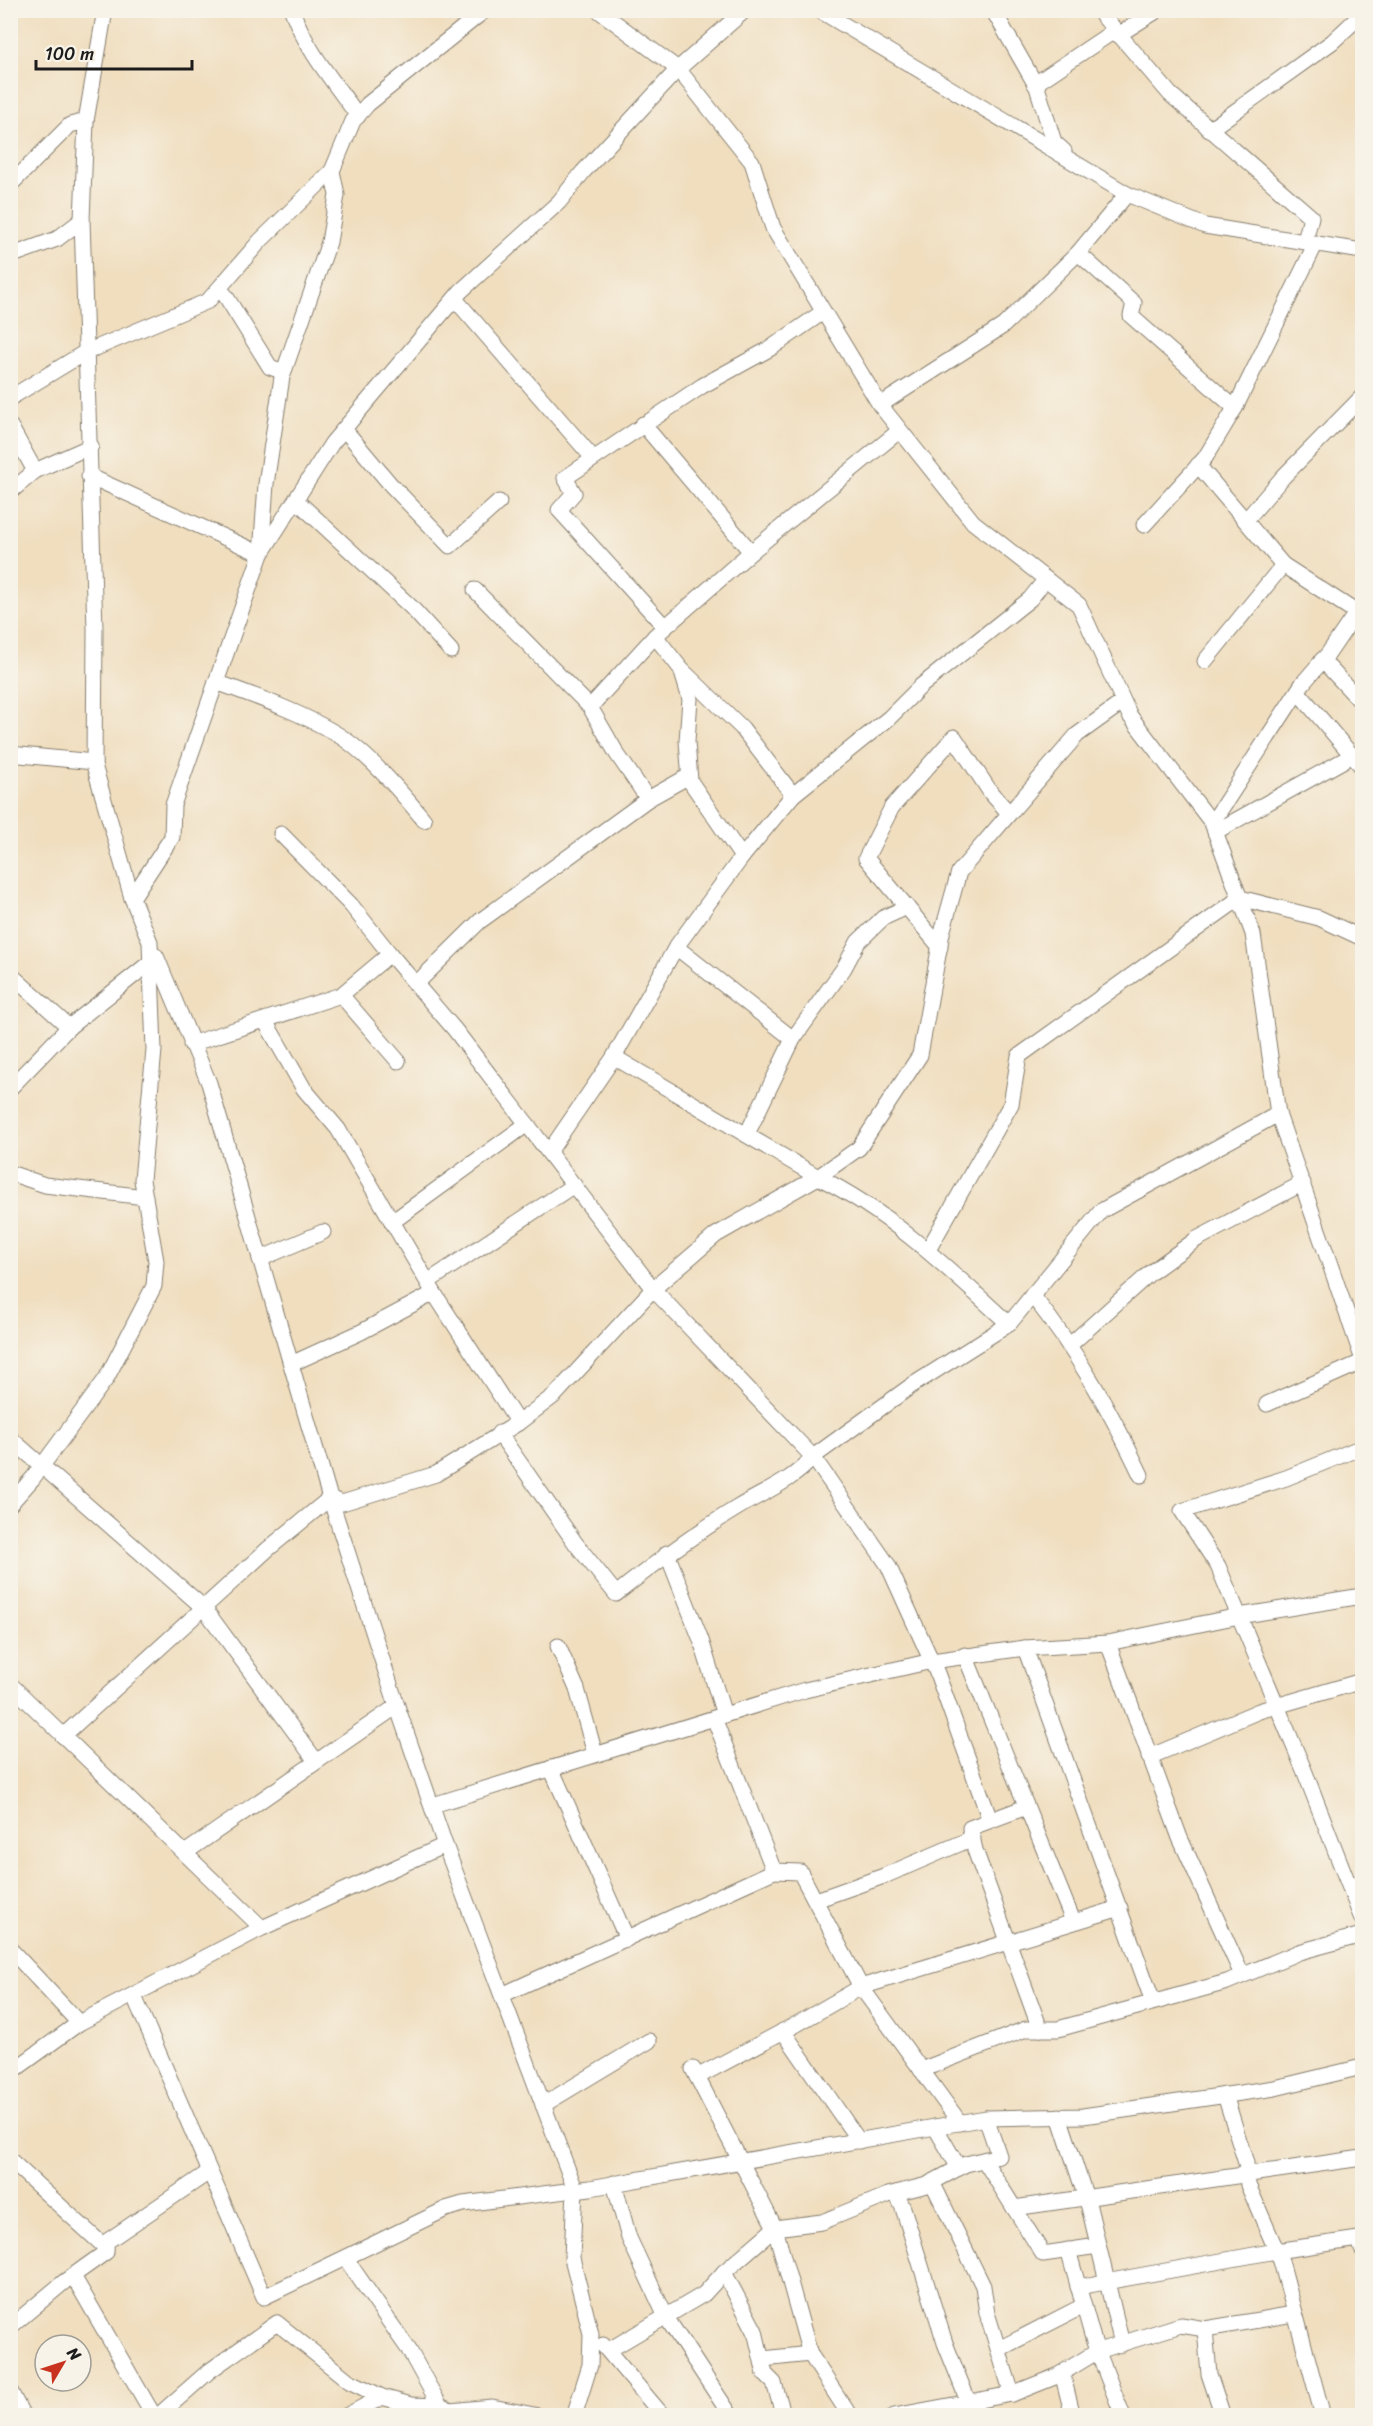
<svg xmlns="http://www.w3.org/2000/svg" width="1373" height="2426" font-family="Sriracha,sans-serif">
<rect width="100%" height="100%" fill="#f7f3e8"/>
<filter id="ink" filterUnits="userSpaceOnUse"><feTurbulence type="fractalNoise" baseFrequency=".0167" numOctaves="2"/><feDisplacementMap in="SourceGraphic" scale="12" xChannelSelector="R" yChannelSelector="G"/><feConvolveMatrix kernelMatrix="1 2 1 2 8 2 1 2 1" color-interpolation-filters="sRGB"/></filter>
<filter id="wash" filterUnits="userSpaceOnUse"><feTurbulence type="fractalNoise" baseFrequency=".008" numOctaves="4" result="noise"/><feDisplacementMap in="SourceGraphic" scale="24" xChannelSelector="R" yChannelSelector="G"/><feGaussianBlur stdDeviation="1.35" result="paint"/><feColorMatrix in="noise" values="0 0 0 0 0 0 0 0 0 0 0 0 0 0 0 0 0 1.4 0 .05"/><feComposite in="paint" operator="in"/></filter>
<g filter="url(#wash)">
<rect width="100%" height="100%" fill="#f0debf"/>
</g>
<g filter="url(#ink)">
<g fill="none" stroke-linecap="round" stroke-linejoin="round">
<!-- minor casing -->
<g stroke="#867d6e" stroke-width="17">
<g id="minor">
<path d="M292,10C306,50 334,82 358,116"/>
<polyline points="598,10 678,69 752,162 773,228 880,405 973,522 1079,605 1130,716 1212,823 1253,934 1278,1114 1362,1357"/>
<polyline points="819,10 1127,194 1205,226 1362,251"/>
<polyline points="993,10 1037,87 1054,142 1064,151"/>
<polyline points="1098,10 1170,94 1311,217 1305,241"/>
<polyline points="1118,35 1158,10"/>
<polyline points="1035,84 1114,31"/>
<polyline points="1209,130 1332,42 1362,14"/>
<polyline points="10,185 70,125 86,121"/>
<polyline points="1078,253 1134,303 1131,316 1235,408"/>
<polyline points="10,256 57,239 82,220"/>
<polyline points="219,290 225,295 270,367 284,372"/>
<polyline points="455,299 593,458"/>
<polyline points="10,398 84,353 208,301 260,241 332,171"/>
<polyline points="880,405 1003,326 1078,253 1127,194"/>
<polyline points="643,424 751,552"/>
<polyline points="10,426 35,471 10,492"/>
<polyline points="344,429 391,485 450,546 499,502"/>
<polyline points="1198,465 1283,565 1362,616"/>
<polyline points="35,471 91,446"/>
<polyline points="89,476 261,554 266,484 282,377 329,242 337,195 332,171 353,121 368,104 485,10"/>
<polyline points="296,500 411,607 451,651"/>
<polyline points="1246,520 1283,477 1362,397"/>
<polyline points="1144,525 1205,458 1235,408 1316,243"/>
<polyline points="475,590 590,707 617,754 648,799"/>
<polyline points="665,627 559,510 574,493 565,478 702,386 771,348 823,312"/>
<polyline points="1322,660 1362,703"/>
<polyline points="1205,661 1283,565"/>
<polyline points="682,670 742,728 793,795"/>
<path d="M216,682C257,697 298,711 335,733C365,750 402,793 424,820"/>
<polyline points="1298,692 1362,767"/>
<polyline points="590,707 655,636"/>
<polyline points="10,754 94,762"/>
<polyline points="1212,823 1303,683 1328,654 1356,613"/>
<polyline points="1215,832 1353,755"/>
<polyline points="281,834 351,905 390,954"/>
<polyline points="742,857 793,795 889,718 921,686 1030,599 1046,579"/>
<polyline points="132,898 172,837 173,805 261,554 332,443 461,291 559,202 583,172 678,69 745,10"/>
<polyline points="676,947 793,1039"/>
<polyline points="940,947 866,858 892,807 954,737 991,793 1009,813"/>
<polyline points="156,956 209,1083 330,1498 397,1706 445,1845 575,2189 572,2258 591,2334 590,2365 574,2416"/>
<polyline points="10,974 69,1027 10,1088"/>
<polyline points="417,983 480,921 648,799 689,776"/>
<polyline points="341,995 398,1061"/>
<polyline points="265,1021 304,1089 338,1129 434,1293 518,1423"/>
<polyline points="69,1027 152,961"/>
<polyline points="191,1044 341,995 390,954 455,1030 653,1289 813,1457 888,1565 937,1673 990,1820"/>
<path d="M614,1057L818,1177C890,1212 950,1270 1009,1324"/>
<polyline points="747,1134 793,1039 844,968 858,942 883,918 907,907"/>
<polyline points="549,1152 614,1057 676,947 742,857 690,781 687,741 690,699 681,669 655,636 751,552 899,431"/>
<polyline points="10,1173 45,1185 145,1197"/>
<polyline points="392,1222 527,1124"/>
<polyline points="928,1250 1011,1104 1019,1056 1240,898 1319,918 1362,938"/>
<polyline points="260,1259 323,1232"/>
<polyline points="429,1281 574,1185"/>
<path d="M1032,1295C1078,1353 1109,1408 1141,1475"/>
<polyline points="1071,1344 1150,1273 1197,1239 1303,1183"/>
<polyline points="291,1364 361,1332 434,1293"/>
<polyline points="1267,1404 1362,1362"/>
<path d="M499,1433L576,1544L616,1594C655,1563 694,1534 737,1508C763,1492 793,1481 813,1457L911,1386L1009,1324L1101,1211L1278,1114"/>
<polyline points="10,1438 204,1608 316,1761"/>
<polyline points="1362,1447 1286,1478 1182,1511 1218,1566 1304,1770 1362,1919"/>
<polyline points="10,1504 33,1478 106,1379 154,1286 156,1261 142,1180 154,1050 150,942 132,898 94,765 95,629 82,220 86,121 105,10"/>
<polyline points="667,1553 701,1640 724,1715"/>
<polyline points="1108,1643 1180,1838 1242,1975"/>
<polyline points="558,1646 577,1689 595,1754"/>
<polyline points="1025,1648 1153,2002"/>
<polyline points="965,1655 1073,1921"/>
<polyline points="10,1684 262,1928"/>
<polyline points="714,1718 774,1871 800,1872 861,1987 960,2123"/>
<polyline points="63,1736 268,1549 330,1498 342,1503 436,1474 518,1423 555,1395 653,1289 716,1235 818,1177 859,1148 920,1055 942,933 959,872 1077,735 1123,702"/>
<polyline points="1149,1757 1259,1711 1362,1681"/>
<polyline points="551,1768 627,1939"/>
<polyline points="433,1805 805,1690 932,1661 1025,1648 1108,1643 1239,1616 1362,1596"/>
<polyline points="1026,1807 970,1828 975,1850 1040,2029"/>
<polyline points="186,1852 397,1706"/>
<polyline points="816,1900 884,1876 973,1838"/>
<polyline points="10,1949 79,2023"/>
<polyline points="502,1995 774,1871"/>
<polyline points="134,1996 264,2297 446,2209 463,2204 590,2188 986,2118 1083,2116 1275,2088 1362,2067"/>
<polyline points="783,2031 859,2141"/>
<polyline points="693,2069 775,2228 810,2354 850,2416"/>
<polyline points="921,2070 1026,2029 1058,2029 1227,1982 1299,1952 1362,1935"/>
<polyline points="10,2073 79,2023 262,1928 445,1845"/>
<polyline points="697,2077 797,2024 861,1987 1120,1908"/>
<polyline points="1225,2095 1246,2163 1248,2185 1281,2261 1323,2416"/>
<polyline points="543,2105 649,2041"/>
<polyline points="1059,2116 1089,2207 1122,2344"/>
<polyline points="935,2127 959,2168"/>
<polyline points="10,2160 106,2248"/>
<polyline points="984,2160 1043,2254 1098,2246"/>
<polyline points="932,2182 983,2286 987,2313 1012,2394"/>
<polyline points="614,2183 629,2238 666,2317 731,2416"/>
<polyline points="896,2193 903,2208 945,2343 968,2401"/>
<polyline points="1014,2208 1362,2158"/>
<polyline points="1068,2250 1094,2342 1123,2416"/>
<polyline points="346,2259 409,2350 440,2406 441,2414"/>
<polyline points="724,2272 755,2331 765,2374 774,2383 784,2416"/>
<polyline points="73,2276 154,2416"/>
<polyline points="1078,2287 1276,2251 1359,2239 1362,2249"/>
<polyline points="10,2327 64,2282 106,2252 106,2242 209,2172"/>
<polyline points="1205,2329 1209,2374 1223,2416"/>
<polyline points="603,2345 663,2416"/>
<polyline points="999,2349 1083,2306"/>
<polyline points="609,2350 704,2294 724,2272 775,2228 822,2222 888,2195 927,2185 966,2164 999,2156 986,2118"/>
<polyline points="763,2359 810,2354"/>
<polyline points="1062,2373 1073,2416"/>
<polyline points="10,2391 23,2416"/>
<polyline points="158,2416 208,2372 277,2323 349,2381 382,2397 411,2405 440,2406 451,2411 492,2407 539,2416"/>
<polyline points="346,2416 382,2397"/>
<polyline points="894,2416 1012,2394 1057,2376 1098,2351 1181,2325 1205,2329 1294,2314"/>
</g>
</g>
<!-- minor -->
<use href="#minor" stroke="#fff" stroke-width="15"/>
</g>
</g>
<!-- margin -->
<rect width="1373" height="2426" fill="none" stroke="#f7f3e8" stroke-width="36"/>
<!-- north arrow -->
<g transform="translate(63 2363) rotate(51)"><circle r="28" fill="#f7f3e8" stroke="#9f9d96" stroke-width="1.5"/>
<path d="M0-4.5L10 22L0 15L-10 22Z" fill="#c8321e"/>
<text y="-9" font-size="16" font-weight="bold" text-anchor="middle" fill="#1c1c1c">N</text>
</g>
<!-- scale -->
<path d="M36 60v9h156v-9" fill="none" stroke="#1c1c1c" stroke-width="3"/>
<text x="45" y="60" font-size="18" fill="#1c1c1c" stroke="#f7f3e8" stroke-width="4.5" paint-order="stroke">100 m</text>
</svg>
